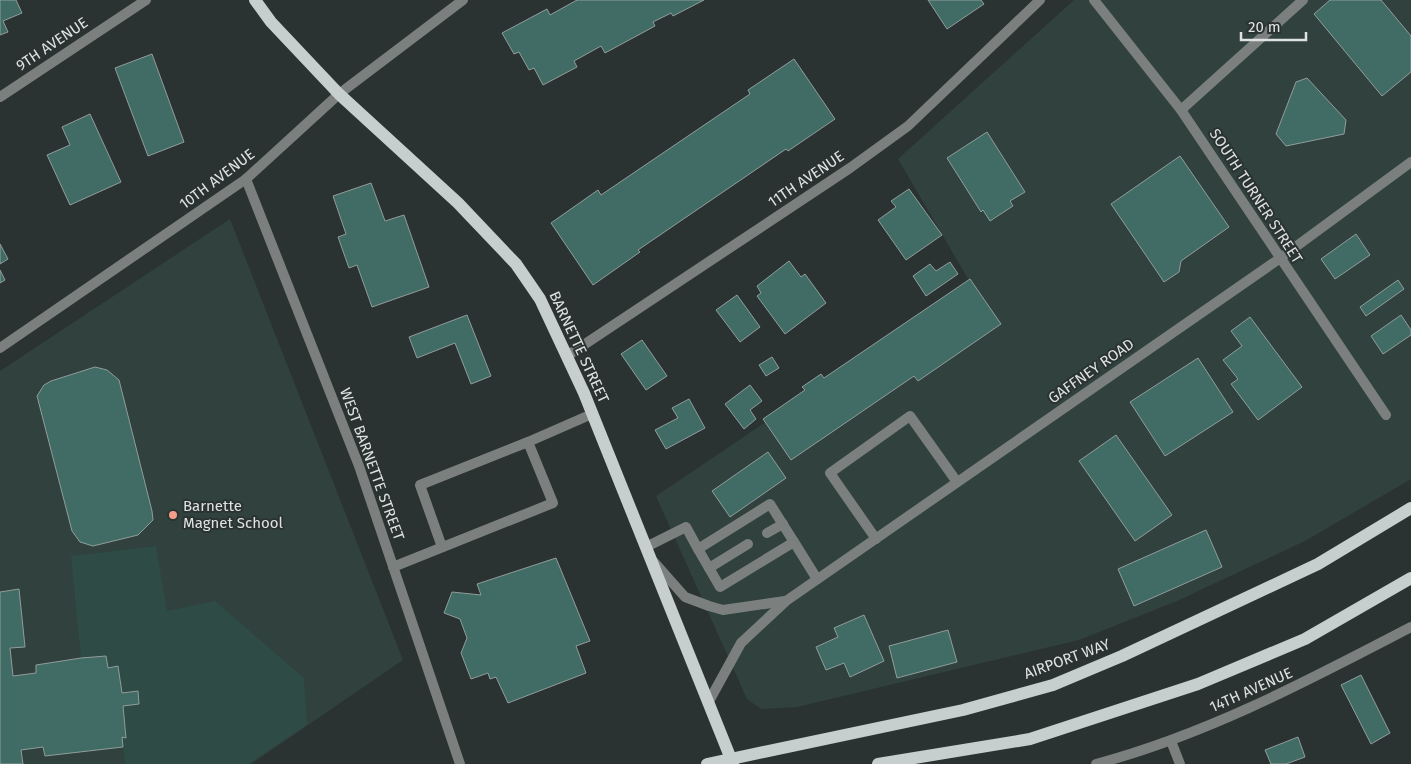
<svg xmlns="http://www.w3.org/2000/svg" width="1411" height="764" font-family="'Fira Sans',sans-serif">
<rect width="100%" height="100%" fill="#2a3331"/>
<!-- built -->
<g fill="#30413e">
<polygon points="1074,0 1411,0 1411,479 1305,541 1177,601 1079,640 797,707 761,709 747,699 656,496 971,284 898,159"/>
<polygon points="230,219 403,660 251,764 0,764 0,371"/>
</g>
<!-- park -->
<polygon fill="#2f4b46" points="156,546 167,611 215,601 304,678 307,725 248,764 125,764 122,737 126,737 123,706 137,691 122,693 118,666 108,668 105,656 81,658 71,556"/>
<!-- building -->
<g fill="#406c65" stroke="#929d9b">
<polygon points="0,0 16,0 22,13 3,21 8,32 0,35"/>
<polygon points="577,0 576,0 704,0 673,16 671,13 653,22 655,26 605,53 601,46 574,61 577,67 543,85 534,68 529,70 519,52 514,54 502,33 547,9 550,15"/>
<polygon points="928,0 981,0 984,4 947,29"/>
<polygon points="1330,0 1381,0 1411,36 1411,72 1382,96 1314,14"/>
<polygon points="152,54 184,142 148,156 115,68"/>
<polygon points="794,59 835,119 788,151 786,149 638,250 640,252 593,285 551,223 598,190 601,195 750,94 748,90"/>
<polygon points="1307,78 1346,120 1344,134 1286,146 1276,134 1296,82"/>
<polygon points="90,114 121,182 70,205 47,155 70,145 62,127"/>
<polygon points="987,132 1025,192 1010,201 1013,206 990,221 983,210 981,212 947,158"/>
<polygon points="1180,156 1229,227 1181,261 1179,272 1164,282 1111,204"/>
<polygon points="371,183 385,221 404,215 429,287 372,307 357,265 349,268 338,237 346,234 333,196"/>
<polygon points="909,189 942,235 906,260 878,220 896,207 891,201"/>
<polygon points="1356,234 1370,255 1335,279 1321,259"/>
<polygon points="0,244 8,259 0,264"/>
<polygon points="789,261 801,277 805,274 826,303 785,334 757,296 761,293 757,286"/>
<polygon points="950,262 958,274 926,296 913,276 930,264 936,271"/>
<polygon points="0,270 5,280 0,283"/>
<polygon points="970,279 1001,324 918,381 914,376 791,460 763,419 805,390 802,387 821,374 824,378"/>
<polygon points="1398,280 1404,289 1366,316 1360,307"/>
<polygon points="737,295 760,327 740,342 716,310"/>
<polygon points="467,315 491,376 471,384 455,343 417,358 409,337"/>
<polygon points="1401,315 1411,330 1411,335 1383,354 1371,336"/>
<polygon points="1250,317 1302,387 1258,420 1231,384 1238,379 1223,360 1242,346 1231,331"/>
<polygon points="642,340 667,376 646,390 621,354"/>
<polygon points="772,357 779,368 766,376 759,365"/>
<polygon points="1198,358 1233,412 1165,456 1130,402"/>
<polygon points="95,367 107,370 119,380 152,511 153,520 138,535 93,546 80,542 72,531 37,396 44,385 51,381"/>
<polygon points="750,385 762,401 750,410 756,419 744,429 725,404"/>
<polygon points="689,399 705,428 666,449 655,430 678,418 672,408"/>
<polygon points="1116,435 1172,515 1135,541 1079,461"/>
<polygon points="768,452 786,478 730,517 712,491"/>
<polygon points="1206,530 1222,567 1134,606 1118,569"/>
<polygon points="556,558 590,641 576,646 586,673 508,703 496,677 490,679 488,673 471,679 461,653 467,638 460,619 444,613 452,592 481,595 477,584"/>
<polygon points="19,589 25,647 10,648 13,676 36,673 36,665 81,658 106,656 108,668 118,666 122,693 138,691 139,704 123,706 126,738 122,737 123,747 45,756 43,747 21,750 23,764 0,764 0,592"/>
<polygon points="864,615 884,661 850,677 844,663 826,670 816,647 838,637 834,628"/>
<polygon points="948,630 957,662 897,678 889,646"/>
<polygon points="1361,675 1390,733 1371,744 1341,685"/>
<polygon points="1298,737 1305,757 1286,764 1271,764 1265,750"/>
</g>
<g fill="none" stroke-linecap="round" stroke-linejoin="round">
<!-- service -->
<g stroke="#7b807f" stroke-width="10">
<polygon points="770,504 794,542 720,587 698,549"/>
<polyline points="767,533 783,524"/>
<polyline points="876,539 830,473 910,416 957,482"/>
<polyline points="794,542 817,579"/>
<polyline points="442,547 420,485 528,442"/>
<polyline points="646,547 686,527 698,549"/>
<polyline points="393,567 553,503 528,442 592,414"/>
<polyline points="709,568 748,544"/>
</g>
<!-- minor -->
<g stroke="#7b807f" stroke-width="10">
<polyline points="1094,0 1181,110 1386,415"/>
<polyline points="0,97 146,0"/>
<polyline points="1181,110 1303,0"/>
<polyline points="246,179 359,466 460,764"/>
<polyline points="0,348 246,179 339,94"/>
<polyline points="567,356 850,168 908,126 1040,0"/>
<polyline points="654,562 685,597 709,606 723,610 785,601"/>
<polyline points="708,703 741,643 786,601 1279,259 1411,162"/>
<polyline points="1171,741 1180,764"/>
<path d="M1096,764C1208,734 1309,680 1411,627"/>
</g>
<!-- tertiary -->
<polyline stroke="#7b807f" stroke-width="10" points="339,94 463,0"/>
<!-- primary -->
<g stroke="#c6cfce" stroke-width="12">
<polyline points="255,0 271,22 339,94 458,203 516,264 540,299 584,393 733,764"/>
<polyline points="707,764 963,710 1053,685 1122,656 1318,564 1411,508"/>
<polyline points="878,764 1030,739 1198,684 1305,639 1411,578"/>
</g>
</g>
<!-- markers -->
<circle fill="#f49d8b" stroke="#2a3331" stroke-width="2" cx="173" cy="515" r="5"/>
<g text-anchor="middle" stroke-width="4" stroke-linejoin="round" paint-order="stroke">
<!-- street labels -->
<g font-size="15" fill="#dee3e2" stroke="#2a3331">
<text transform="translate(52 44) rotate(-34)" y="5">9TH AVENUE</text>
<text transform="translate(217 179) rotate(-37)" y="5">10TH AVENUE</text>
<text transform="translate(806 179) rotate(-34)" y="5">11TH AVENUE</text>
<text transform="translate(1256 196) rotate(57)" y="5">SOUTH TURNER STREET</text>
<text transform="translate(579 347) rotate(65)" y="5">BARNETTE STREET</text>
<text transform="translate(1091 371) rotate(-35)" y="5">GAFFNEY ROAD</text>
<text transform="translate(372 464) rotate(70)" y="5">WEST BARNETTE STREET</text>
<text transform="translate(1067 659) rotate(-20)" y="5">AIRPORT WAY</text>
<text transform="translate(1251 690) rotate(-24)" y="5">14TH AVENUE</text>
</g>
<!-- poi labels -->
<g font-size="15" fill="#dee3e2" stroke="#2a3331" text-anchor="start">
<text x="183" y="511">Barnette<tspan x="183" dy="17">Magnet School</tspan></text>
</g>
</g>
<!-- scale -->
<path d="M1241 32v8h65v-8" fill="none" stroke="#dee3e2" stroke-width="2.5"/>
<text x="1248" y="32" font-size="15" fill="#dee3e2" stroke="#2a3331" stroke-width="4" paint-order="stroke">20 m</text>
</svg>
